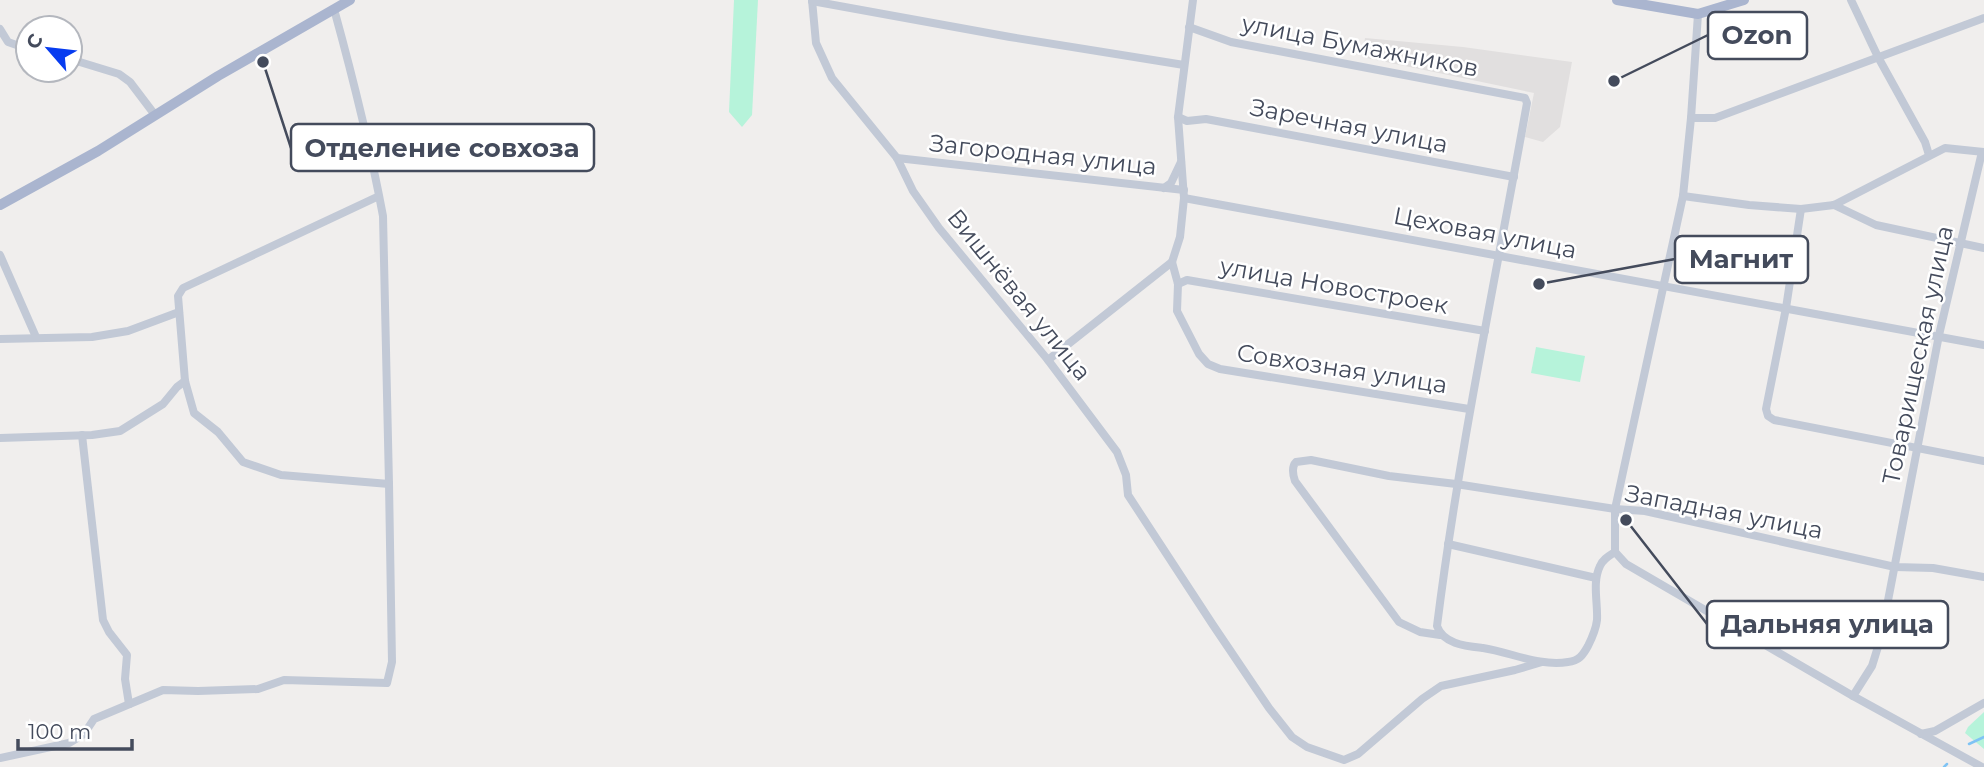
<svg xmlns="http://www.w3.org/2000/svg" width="1984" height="767" font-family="Montserrat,sans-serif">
<rect width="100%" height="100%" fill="#f0eeed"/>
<!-- education -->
<polygon fill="#e1dfdf" points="1365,38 1463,47 1572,62 1560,127 1543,142 1525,137 1534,93 1362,57"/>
<!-- green -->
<g fill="#b6f3da">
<polygon points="734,0 758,0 752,115 742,127 729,112"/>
<polygon points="1536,347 1585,356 1580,382 1531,373"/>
<polygon points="1984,712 1984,749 1965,733 1968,727"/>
</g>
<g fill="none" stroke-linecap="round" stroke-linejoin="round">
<!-- stream -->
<g stroke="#7fc3f4" stroke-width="2.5">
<polyline points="1969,744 1984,737"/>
<polyline points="1944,767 1947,764"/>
</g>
<!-- minor -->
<g stroke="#c2c9d6" stroke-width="8">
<polyline points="812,0 816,43 832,78 897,158 913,191 939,228 1048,360 1117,452 1126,475 1128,495 1213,625 1269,708 1292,737 1307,747 1344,760 1358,754 1422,699 1441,686 1515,670 1542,662"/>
<polyline points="1193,0 1178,117 1184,198 1180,237 1172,262 1178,284 1177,311 1199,354 1208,364 1220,369 1469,409"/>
<polyline points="1851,0 1878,57 1925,142 1929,155"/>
<polyline points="812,1 1010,37 1184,65"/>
<path d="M334,9C353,78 370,146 383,216L389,484L281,475L243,462L218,432L194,413L185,381L178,296L183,288L379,196"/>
<polyline points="1698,14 1691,118 1683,196 1615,509 1615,552 1626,564 1853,696 1982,767"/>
<path d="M1189,27L1231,42L1525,98L1527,103C1496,277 1459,450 1437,626C1443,644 1466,646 1483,648C1510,652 1540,667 1568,662C1579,661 1583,655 1588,646C1592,638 1596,629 1597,620C1598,603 1592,582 1600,566C1603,559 1609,556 1615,552"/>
<polyline points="0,29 8,42 28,49"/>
<polyline points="70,59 119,74 130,82 155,115"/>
<polyline points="1178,117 1187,121 1206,119 1514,177"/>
<polyline points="1691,118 1715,118 1984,18"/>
<polyline points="897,158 1184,190"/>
<polyline points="1164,188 1171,183 1181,162"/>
<polyline points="1683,196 1749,205 1801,209 1834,205 1945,148 1984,152"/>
<polyline points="1184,198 1984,345"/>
<polyline points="1834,205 1876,225 1984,248"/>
<polyline points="1801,209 1786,308 1766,409 1768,416 1774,420 1984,461"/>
<polyline points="0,255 36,337"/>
<polyline points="1178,284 1187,280 1485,331"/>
<polyline points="0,339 92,337 128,331 179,312"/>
<polyline points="1048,360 1172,262"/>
<polyline points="82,435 103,620 109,632 127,655 125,679 129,704"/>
<polyline points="0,438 92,435 120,431 163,404 177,387 185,381"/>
<polyline points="1448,544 1596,578"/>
<path d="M1440,635L1420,632L1399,622L1295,481C1293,475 1291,467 1296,462L1311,460L1389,476L1456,484L1615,509L1645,511L1895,567L1933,568L1984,577"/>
<polyline points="1853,696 1872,666 1881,637 1939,335 1982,152"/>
<polyline points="1921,734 1935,731 1984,703"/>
<polyline points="0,758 69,743 84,734 94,719 163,690 198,691 258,689 284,680 387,683 392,662 389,484"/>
</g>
<!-- major -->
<g stroke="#aab5cf" stroke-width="10">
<polyline points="1617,0 1698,14 1744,0"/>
<polyline points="0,205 98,151 218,76 350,0"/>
</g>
</g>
<g text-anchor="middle" stroke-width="5" stroke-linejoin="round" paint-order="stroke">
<!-- street labels -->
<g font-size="24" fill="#444b5c" stroke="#fff">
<text transform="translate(1360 46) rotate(11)" y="8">улица Бумажников</text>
<text transform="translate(1349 126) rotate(11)" y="8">Заречная улица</text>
<text transform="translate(1043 155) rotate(6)" y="8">Загородная улица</text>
<text transform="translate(1485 233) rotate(11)" y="8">Цеховая улица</text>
<text transform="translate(1334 286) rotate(10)" y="8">улица Новостроек</text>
<text transform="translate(1019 295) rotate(51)" y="8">Вишнёвая улица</text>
<text transform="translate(1918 355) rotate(-78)" y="8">Товарищеская улица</text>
<text transform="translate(1342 369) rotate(9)" y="8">Совхозная улица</text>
<text transform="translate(1724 512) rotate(11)" y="8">Западная улица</text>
</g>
</g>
<!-- callouts -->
<path fill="none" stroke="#444b5c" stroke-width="2.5" d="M1614 81L1708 35M263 62L291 148M1539 284L1675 259M1626 520L1707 624"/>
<g fill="#444b5c" stroke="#fff" stroke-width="2.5">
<circle cx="1614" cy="81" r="7"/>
<circle cx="263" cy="62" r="7"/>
<circle cx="1539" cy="284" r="7"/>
<circle cx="1626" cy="520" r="7"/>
</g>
<g fill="#fff" stroke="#444b5c" stroke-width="2.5">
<rect x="1708" y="12" width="99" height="47" rx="7"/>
<rect x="291" y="124" width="303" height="47" rx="7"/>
<rect x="1675" y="236" width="133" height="47" rx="7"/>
<rect x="1707" y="601" width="241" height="47" rx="7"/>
</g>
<g font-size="26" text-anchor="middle" font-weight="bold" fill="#444b5c">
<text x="1757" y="44">Ozon</text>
<text x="442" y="157">Отделение совхоза</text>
<text x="1741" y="268">Магнит</text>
<text x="1827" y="633">Дальняя улица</text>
</g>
<!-- north arrow -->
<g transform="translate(49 49) rotate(298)"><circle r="33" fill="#ffffff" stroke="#b4b7be" stroke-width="2"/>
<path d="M0-5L12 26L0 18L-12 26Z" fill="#073cf0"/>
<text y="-10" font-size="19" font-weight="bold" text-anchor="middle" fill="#444b5c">С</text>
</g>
<!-- scale -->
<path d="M18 739v10h114v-10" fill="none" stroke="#444b5c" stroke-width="3.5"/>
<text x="28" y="739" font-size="21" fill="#444b5c" stroke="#ffffff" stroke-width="5" paint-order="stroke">100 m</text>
</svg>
